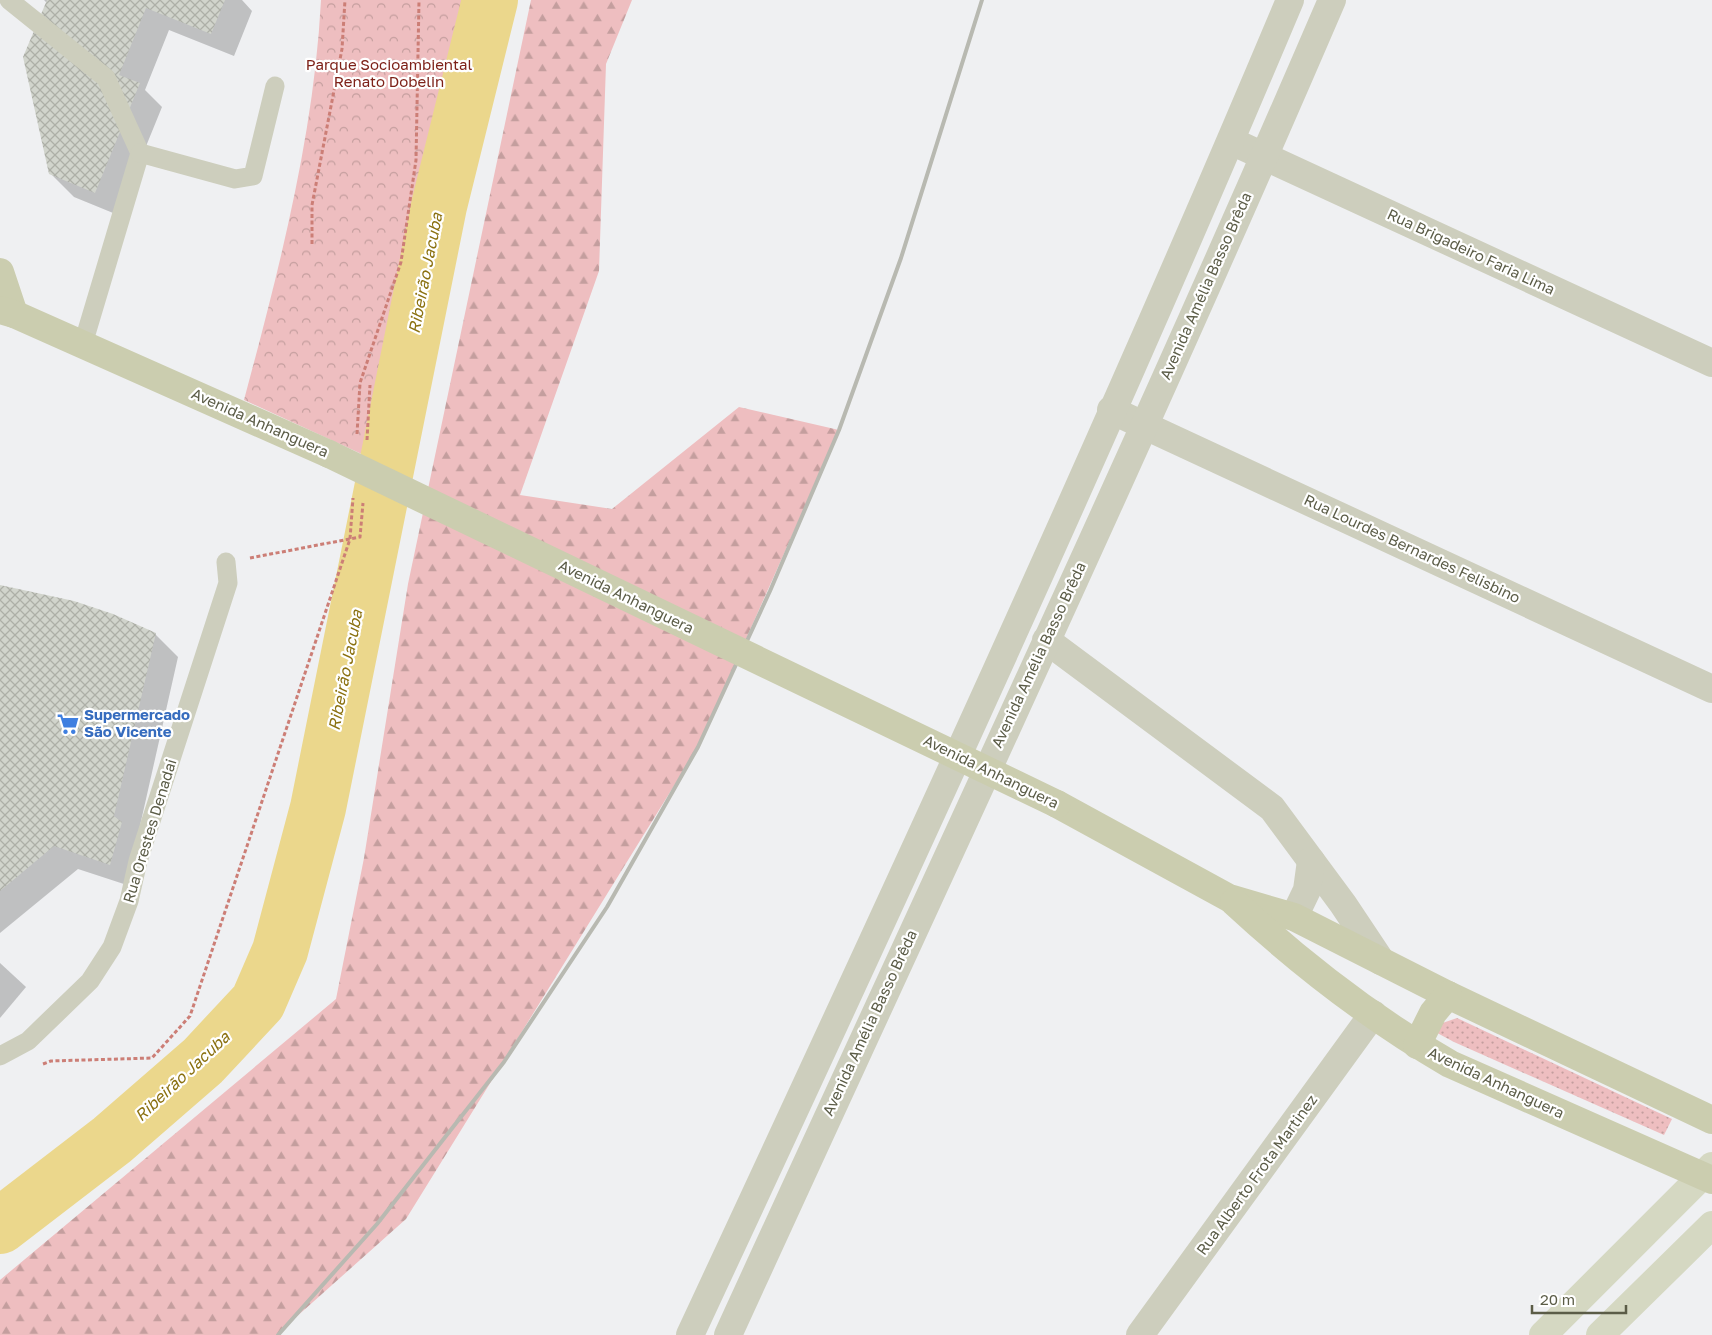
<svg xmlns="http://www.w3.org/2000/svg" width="1712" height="1335" font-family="'Golos Text',sans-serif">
<defs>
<pattern id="grass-dots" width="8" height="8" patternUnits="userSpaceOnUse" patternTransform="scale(1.25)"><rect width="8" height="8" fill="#eebec0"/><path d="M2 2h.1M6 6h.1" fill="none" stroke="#c49e9e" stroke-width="1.8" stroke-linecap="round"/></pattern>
<pattern id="forest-firs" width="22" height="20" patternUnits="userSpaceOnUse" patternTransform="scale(1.25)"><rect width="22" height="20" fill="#eebec0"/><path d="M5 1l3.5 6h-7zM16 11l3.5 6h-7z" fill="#c49e9e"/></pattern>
<pattern id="park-crowns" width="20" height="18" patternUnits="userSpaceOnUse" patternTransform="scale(1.25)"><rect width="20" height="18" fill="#eebec0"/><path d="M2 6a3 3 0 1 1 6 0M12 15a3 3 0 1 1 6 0" fill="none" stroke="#c49e9e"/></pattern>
<pattern id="building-cross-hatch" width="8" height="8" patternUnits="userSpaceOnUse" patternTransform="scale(1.25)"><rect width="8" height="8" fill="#d1d4cc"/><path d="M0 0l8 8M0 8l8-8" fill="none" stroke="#adafa7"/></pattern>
</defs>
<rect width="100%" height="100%" fill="#eff0f2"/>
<!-- grass -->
<polygon fill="url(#grass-dots)" points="1457,1018 1672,1119 1664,1135 1454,1042 1428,1028"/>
<!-- forest -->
<polygon fill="url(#forest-firs)" points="531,0 632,0 606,64 599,271 520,495 612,509 739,407 839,430 698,747 406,1219 276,1335 0,1335 0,1280 336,999 364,858 408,584"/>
<!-- park -->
<path fill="url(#park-crowns)" d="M321,0H479L379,462L244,400C279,269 314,136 321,0Z"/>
<!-- shadow -->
<g fill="#0003">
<polygon points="44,0 242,0 252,11 234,56 169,30 145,90 162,107 118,215 74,197 51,174 47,3"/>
<polygon points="0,586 155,634 178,657 137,839 133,887 78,869 0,933"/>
<polygon points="0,963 26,987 0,1018"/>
</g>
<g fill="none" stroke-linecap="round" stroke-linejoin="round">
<!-- river -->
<polyline stroke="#ebd78c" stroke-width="56" points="0,1226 112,1140 203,1061 258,1002 280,951 318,808 439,206 490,0"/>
</g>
<!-- building -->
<g fill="url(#building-cross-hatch)">
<polygon points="47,0 225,0 211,34 146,8 119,75 140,83 95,193 49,174 23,57"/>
<polygon points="0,585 74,601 113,614 156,633 114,816 122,822 110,865 54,846 0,891"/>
</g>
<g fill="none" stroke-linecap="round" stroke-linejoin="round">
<!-- path -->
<g stroke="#cc7e76" stroke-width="3" stroke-dasharray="4 2.5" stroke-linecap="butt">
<polyline points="312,244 312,205 342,49 345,0"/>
<polyline points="357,434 360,383 401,262 416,160 419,0"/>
<polyline points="367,440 370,385"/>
<polyline points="250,558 360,537 363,503"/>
<polyline points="43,1064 51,1061 152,1058 190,1016 350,539 353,498"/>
</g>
<!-- service -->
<g stroke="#cdcebd" stroke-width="19">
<polyline points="9,0 106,78 140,153 83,344"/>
<polyline points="140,153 235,179 253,176 275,86"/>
<polyline points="0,1056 28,1041 90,981 112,947 129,901 138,861 228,583 226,562"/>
</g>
<!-- minor -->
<g stroke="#cdcebd" stroke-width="28">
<polyline points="1231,141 1712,363"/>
<polyline points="1111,410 1712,689"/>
<polyline points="1140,1335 1373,1014"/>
</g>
<!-- tertiary -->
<g stroke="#cdcebd" stroke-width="28">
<polyline points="1046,640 1272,808 1343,904 1381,961"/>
<polyline points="1294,917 1307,890 1311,861"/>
<path d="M690,1335C896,893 1101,450 1290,0"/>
<path d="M728,1335C931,891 1139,449 1332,0"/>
</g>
<!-- secondary -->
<g stroke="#d5d8c2" stroke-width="28">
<polyline points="1543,1335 1712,1166"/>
<polyline points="1600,1335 1712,1225"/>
</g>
<!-- primary -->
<g stroke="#cbcdaf" stroke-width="28">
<polyline points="0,272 14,314"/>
<polyline points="0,310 14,314 329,454"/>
<polyline points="1057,804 1229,898 1294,917 1448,995 1712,1120"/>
<path d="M1234,902C1300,963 1372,1019 1450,1064L1712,1180"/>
<polyline points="1417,1045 1433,1013 1448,995"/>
</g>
<!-- rail -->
<polyline stroke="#b8b9b1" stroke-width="4" points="278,1335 377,1224 504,1062 607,907 698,747 770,591 839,430 901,258 982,0"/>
<!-- primary-bridge -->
<polyline stroke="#cbcdaf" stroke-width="28" points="329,454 1057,804"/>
</g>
<!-- icons -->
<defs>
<g id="supermarket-bare" transform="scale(1.725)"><path d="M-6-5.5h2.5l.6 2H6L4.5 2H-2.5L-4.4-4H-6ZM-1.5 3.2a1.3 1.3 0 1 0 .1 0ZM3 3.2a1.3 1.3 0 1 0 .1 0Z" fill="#3f7fe0" stroke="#fff" stroke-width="2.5" paint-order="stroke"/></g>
</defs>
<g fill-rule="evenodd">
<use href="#supermarket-bare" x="68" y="724"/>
</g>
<g text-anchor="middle" stroke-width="4.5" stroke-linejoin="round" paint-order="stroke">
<!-- park labels -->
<g font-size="15" fill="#7d2118" stroke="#fff">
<text x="389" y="70">Parque Socioambiental<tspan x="389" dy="17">Renato Dobelin</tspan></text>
</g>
<!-- street labels -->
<g font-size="15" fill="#5b5c47" stroke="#fff">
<text transform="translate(1471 252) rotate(25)" y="5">Rua Brigadeiro Faria Lima</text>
<text transform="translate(1206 286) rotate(-66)" y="5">Avenida Amélia Basso Brêda</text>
<text transform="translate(260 423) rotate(24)" y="5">Avenida Anhanguera</text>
<text transform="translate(1412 549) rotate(25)" y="5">Rua Lourdes Bernardes Felisbino</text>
<text transform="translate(626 597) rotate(26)" y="5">Avenida Anhanguera</text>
<text transform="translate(1039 655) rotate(-65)" y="5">Avenida Amélia Basso Brêda</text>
<text transform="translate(991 772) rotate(26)" y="5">Avenida Anhanguera</text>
<text transform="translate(150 831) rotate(-73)" y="5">Rua Orestes Denadai</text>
<text transform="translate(870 1023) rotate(-65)" y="5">Avenida Amélia Basso Brêda</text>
<text transform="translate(1496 1083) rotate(25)" y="5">Avenida Anhanguera</text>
<text transform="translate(1257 1175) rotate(-54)" y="5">Rua Alberto Frota Martinez</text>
</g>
<!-- shop labels -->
<g font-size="15" font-weight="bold" fill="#366cbe" stroke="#fff" text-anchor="start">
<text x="84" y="720">Supermercado<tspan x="84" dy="17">São Vicente</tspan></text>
</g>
<!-- water labels -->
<g font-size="16" font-style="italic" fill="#8a700f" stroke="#fff">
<text transform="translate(425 273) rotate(-79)" y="6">Ribeirão Jacuba</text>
<text transform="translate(345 670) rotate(-79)" y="6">Ribeirão Jacuba</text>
<text transform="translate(182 1076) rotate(-43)" y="6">Ribeirão Jacuba</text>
</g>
</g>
<!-- scale -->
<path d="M1532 1305v8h94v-8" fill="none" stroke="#5b5c47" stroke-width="2.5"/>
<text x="1540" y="1305" font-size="15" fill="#5b5c47" stroke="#ffffff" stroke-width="4" paint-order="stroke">20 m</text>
</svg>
